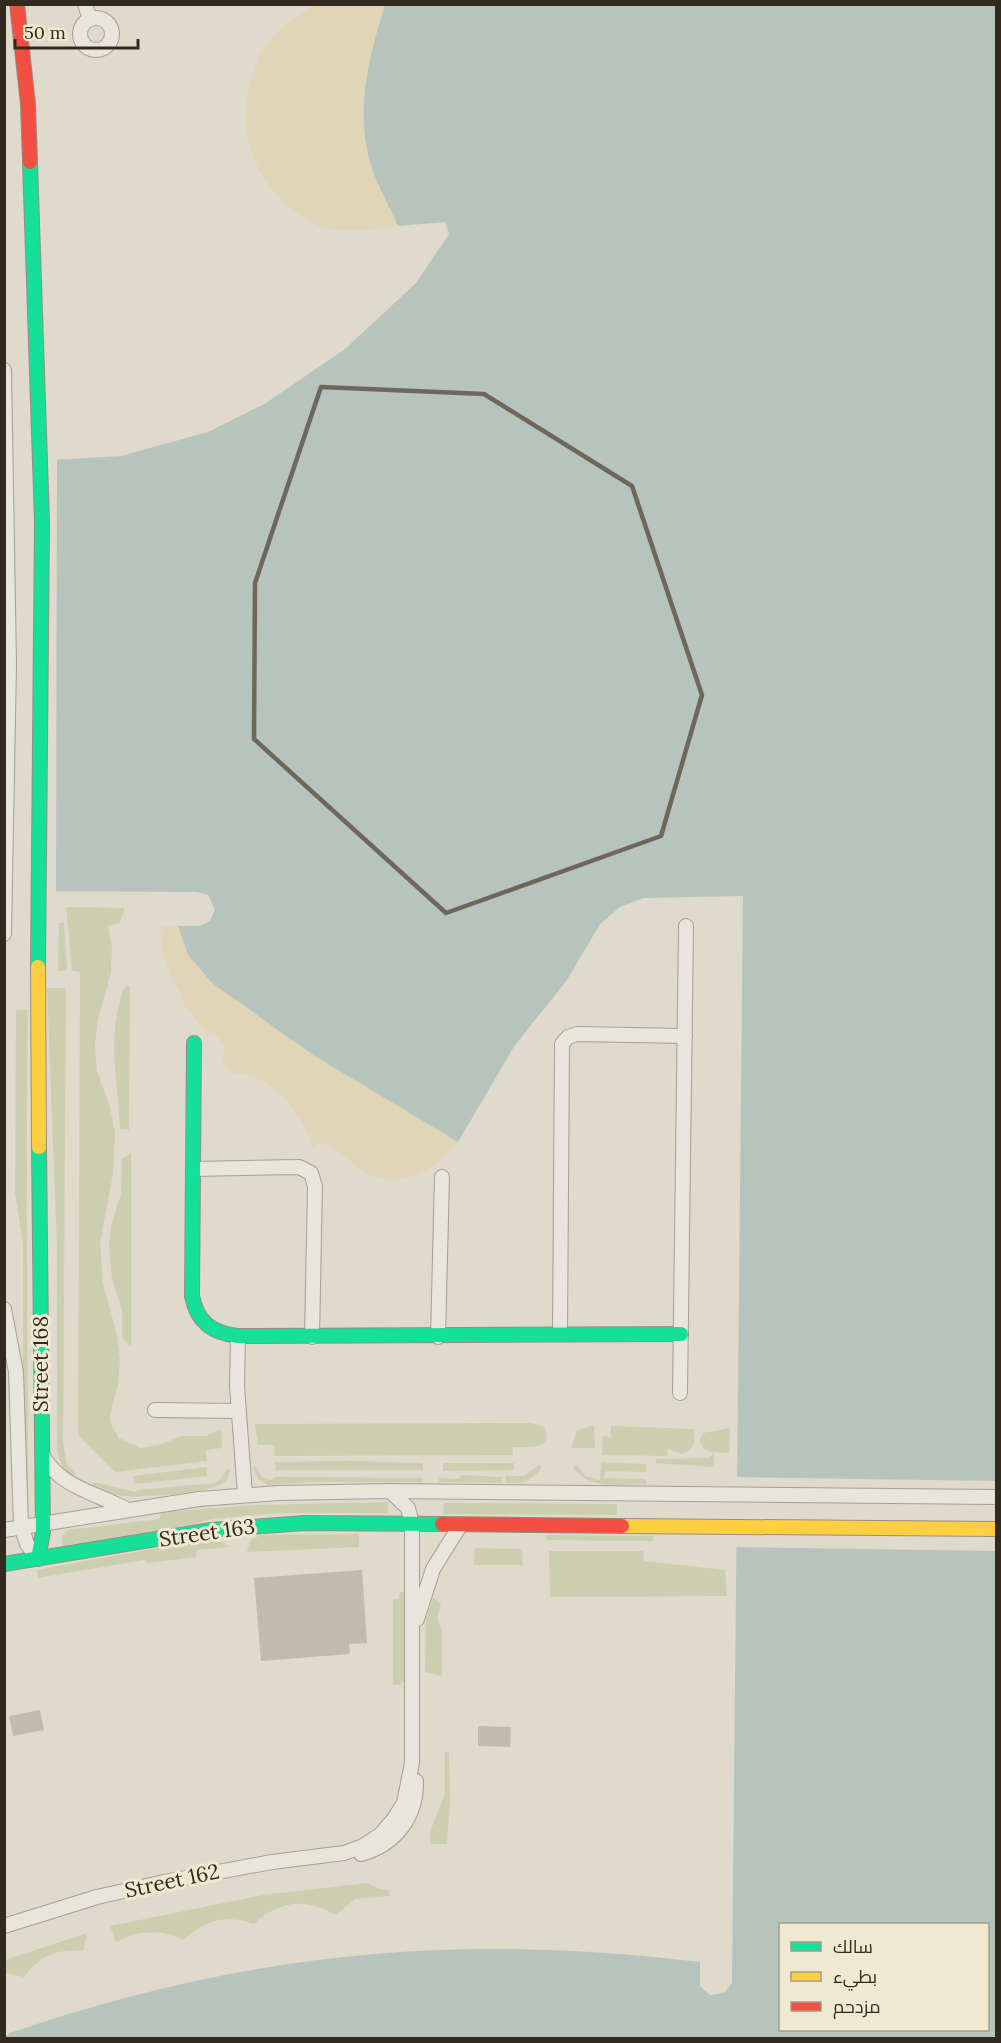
<svg xmlns="http://www.w3.org/2000/svg" width="1001" height="2043" font-family="Lora,Cairo,serif">
<rect width="100%" height="100%" fill="#dfdacc"/>
<!-- green -->
<g fill="#ccceb0">
<polygon points="66,907 125,908 119,924 108,925 112,948 111,972 98,1020 95,1045 97,1071 110,1107 115,1133 113,1174 100,1243 103,1284 117,1335 120,1360 118,1384 110,1416 111,1424 119,1438 140,1448 160,1445 181,1436 207,1436 221,1429 222,1448 206,1450 207,1461 115,1472 78,1435 80,972 72,971"/>
<polygon points="59,923 64,923 67,971 58,971"/>
<path d="M130,986L129,1130L120,1129C118,1080 106,1036 124,988Z"/>
<polygon points="47,988 66,988 63,1443 67,1464 76,1474 72,1478 62,1466 57,1450 57,1248"/>
<path d="M16,1010H28C25,1172 28,1334 28,1496H23V1245L15,1193Z"/>
<polygon points="131,1153 131,1347 122,1338 122,1310 112,1279 109,1247 111,1226 121,1194 122,1159"/>
<path d="M532,1423L544,1427C555,1450 528,1447 513,1447V1455L275,1456L274,1445H258L255,1424Z"/>
<polygon points="594,1425 595,1448 571,1448 577,1431"/>
<path d="M611,1426L693,1429C696,1442 694,1450 681,1454L668,1448L667,1456L602,1455L603,1436L611,1437Z"/>
<polygon points="730,1428 729,1453 711,1452 703,1448 700,1440 703,1433"/>
<polygon points="714,1454 714,1467 656,1463 656,1459 708,1458"/>
<polygon points="350,1461 423,1463 423,1470 276,1470 275,1462"/>
<path d="M601,1462L646,1464V1472L606,1471L603,1478L646,1479V1484C620,1484 590,1491 573,1467L576,1465L586,1476L600,1480Z"/>
<polygon points="443,1463 514,1463 514,1470 443,1471"/>
<path d="M539,1465L542,1467C533,1480 522,1485 506,1483V1476H524Z"/>
<polygon points="207,1467 207,1476 134,1484 133,1476"/>
<polygon points="256,1467 261,1476 270,1480 276,1477 423,1478 423,1482 310,1482 268,1485 258,1479 253,1467"/>
<path d="M226,1469L231,1470L226,1481C213,1493 144,1498 124,1496C113,1495 103,1491 93,1486L94,1482L135,1492L138,1490L214,1483L221,1479Z"/>
<polygon points="462,1475 501,1477 501,1483 439,1482 439,1478 458,1479"/>
<path d="M388,1502V1513H281L210,1519L199,1523L65,1548C59,1542 61,1535 68,1530L159,1519L162,1512L256,1505Z"/>
<polygon points="444,1503 617,1504 617,1515 443,1514"/>
<polygon points="359,1534 359,1547 247,1552 250,1541 260,1535"/>
<polygon points="546,1535 653,1536 653,1541 547,1540"/>
<polygon points="212,1538 231,1547 197,1550 196,1557 148,1563 145,1560 38,1578 37,1570"/>
<polygon points="475,1548 522,1549 523,1565 474,1565"/>
<polygon points="549,1551 643,1551 644,1561 725,1570 727,1596 550,1597"/>
<polygon points="400,1592 405,1592 406,1679 400,1685 393,1685 393,1599 399,1599"/>
<polygon points="433,1597 441,1604 437,1618 442,1629 442,1676 425,1672 426,1618"/>
<polygon points="445,1752 449,1752 450,1803 447,1844 430,1844 430,1832 445,1793"/>
<path d="M368,1883L377,1888L389,1890L390,1896L356,1899L335,1915C306,1897 278,1901 254,1924C227,1914 204,1920 184,1940C160,1929 139,1930 116,1942L110,1926L263,1895Z"/>
<path d="M87,1933L83,1951C58,1948 38,1956 24,1977L5,1973V1960Z"/>
</g>
<!-- sand -->
<g fill="#e0d6b7">
<path d="M315,5H385C369,56 355,109 370,162C376,184 389,205 398,226C369,229 335,237 308,221C257,191 232,130 253,74C256,66 258,56 263,49C277,29 295,17 315,5Z"/>
<path d="M160,926H178L188,955L212,983L313,1055L458,1142C435,1171 396,1194 361,1170C349,1162 333,1141 318,1144L313,1148C303,1118 284,1091 255,1077C246,1073 235,1076 228,1069C221,1064 222,1055 225,1048L214,1032L208,1034L185,1007L178,988L173,983L163,955Z"/>
</g>
<!-- water -->
<path fill="#b6c4bd" fill-rule="evenodd" d="M433,4L996,5V2038H5V2036L10,2033C246,1953 452,1932 700,1962V1986L710,1995L724,1993L732,1983L743,896L644,898L620,907L600,924L567,980L515,1045L458,1142L313,1055L212,983L188,955L178,926H200L210,921L215,910L208,895L197,892L5,891L54,460L121,456L208,432L266,403L345,349L416,283L449,234L445,222L398,226C389,205 376,184 370,162C355,109 369,56 385,5ZM780,1924H988V2030H780Z"/>
<!-- pier -->
<g fill="#dfdacc">
<polygon points="4,453 57,457 56,894 4,894"/>
<polygon points="735,1477 996,1481 996,1551 734,1547"/>
</g>
<!-- building -->
<g fill="#c3baad">
<polygon points="362,1570 367,1643 349,1644 350,1654 261,1661 254,1578"/>
<polygon points="40,1710 44,1730 13,1736 9,1716"/>
<polygon points="478,1726 511,1727 510,1747 478,1746"/>
</g>
<g fill="none" stroke-linecap="round" stroke-linejoin="round">
<!-- street casing -->
<g stroke="#a59f95" stroke-width="16">
<g id="street">
<polyline points="85,4 90,19"/>
<circle cx="96" cy="34" r="16"/>
<polyline points="4,370 9,664 4,934"/>
<polyline points="193,1169 299,1167 311,1173 315,1186 312,1337"/>
<polyline points="4,1309 16,1372 21,1526 27,1544 38,1559"/>
<polyline points="560,1334 562,1044 568,1037 577,1034 685,1036"/>
<polyline points="238,1336 237,1386 245,1495"/>
<polyline points="438,1337 442,1177"/>
<polyline points="680,1393 686,926"/>
<polyline points="155,1410 238,1411"/>
<path d="M43,1456C61,1488 97,1493 128,1510"/>
<polyline points="4,1530 199,1499 279,1493 389,1491 996,1497"/>
<polyline points="417,1619 433,1569 461,1524"/>
<path d="M361,1854C395,1845 417,1817 416,1781"/>
<polyline points="4,1926 97,1897 164,1882 272,1862 344,1853 363,1846 380,1835 393,1820 404,1803 412,1763 412,1524 408,1508 390,1491"/>
</g>
</g>
<!-- fast casing -->
<g stroke="#948f85" stroke-width="16">
<g id="fast">
<polyline points="30,162 42,522 38,967"/>
<path d="M194,1043L192,1296C197,1322 212,1333 238,1336L681,1334"/>
<polyline points="38,1559 43,1532 39,1147"/>
<polyline points="4,1564 211,1530 305,1523 442,1524"/>
</g>
</g>
<!-- slow casing -->
<g stroke="#948f85" stroke-width="16">
<g id="slow">
<polyline points="38,967 39,1147"/>
<polyline points="622,1526 996,1529"/>
</g>
</g>
<!-- jam casing -->
<g stroke="#948f85" stroke-width="16">
<g id="jam">
<polyline points="17,4 28,104 30,162"/>
<polyline points="442,1524 622,1526"/>
</g>
</g>
<!-- street -->
<use href="#street" stroke="#e8e5dc" stroke-width="14"/>
<!-- fast -->
<use href="#fast" stroke="#16e098" stroke-width="14"/>
<!-- slow -->
<use href="#slow" stroke="#ffcf43" stroke-width="14"/>
<!-- jam -->
<use href="#jam" stroke="#f24e42" stroke-width="14"/>
</g>
<!-- marked area -->
<path fill="none" stroke="#6f675c" stroke-width="4.5" stroke-linejoin="round" d="M321,387L484,394L632,486L702,695L661,836L446,913L254,739L255,583Z"/>
<g text-anchor="middle" stroke-width="6" stroke-linejoin="round" paint-order="stroke">
<!-- street labels -->
<g font-size="21" fill="#32291f" stroke="#f0e9d2">
<text transform="translate(41 1364) rotate(-90)" y="7">Street 168</text>
<text transform="translate(207 1533) rotate(-8)" y="7">Street 163</text>
<text transform="translate(172 1881) rotate(-12)" y="7">Street 162</text>
</g>
</g>
<!-- border -->
<rect width="1001" height="2043" fill="none" stroke="#32291f" stroke-width="12"/>
<!-- legend -->
<rect x="779" y="1923" width="210" height="108" fill="#f0e9d2" stroke="#a49c8a" stroke-width="1.5"/>
<rect x="791" y="1942" width="30" height="9" fill="#16e098" stroke="#a49c8a" stroke-width="1.5"/>
<text x="833" y="1953" font-size="18" fill="#32291f">سالك</text>
<rect x="791" y="1972" width="30" height="9" fill="#ffcf43" stroke="#a49c8a" stroke-width="1.5"/>
<text x="833" y="1983" font-size="18" fill="#32291f">بطيء</text>
<rect x="791" y="2002" width="30" height="9" fill="#f24e42" stroke="#a49c8a" stroke-width="1.5"/>
<text x="833" y="2013" font-size="18" fill="#32291f">مزدحم</text>
<!-- scale -->
<path d="M15 39v9h123v-9" fill="none" stroke="#32291f" stroke-width="3"/>
<text x="24" y="39" font-size="18" fill="#32291f" stroke="#f0e9d2" stroke-width="4.5" paint-order="stroke">50 m</text>
</svg>
